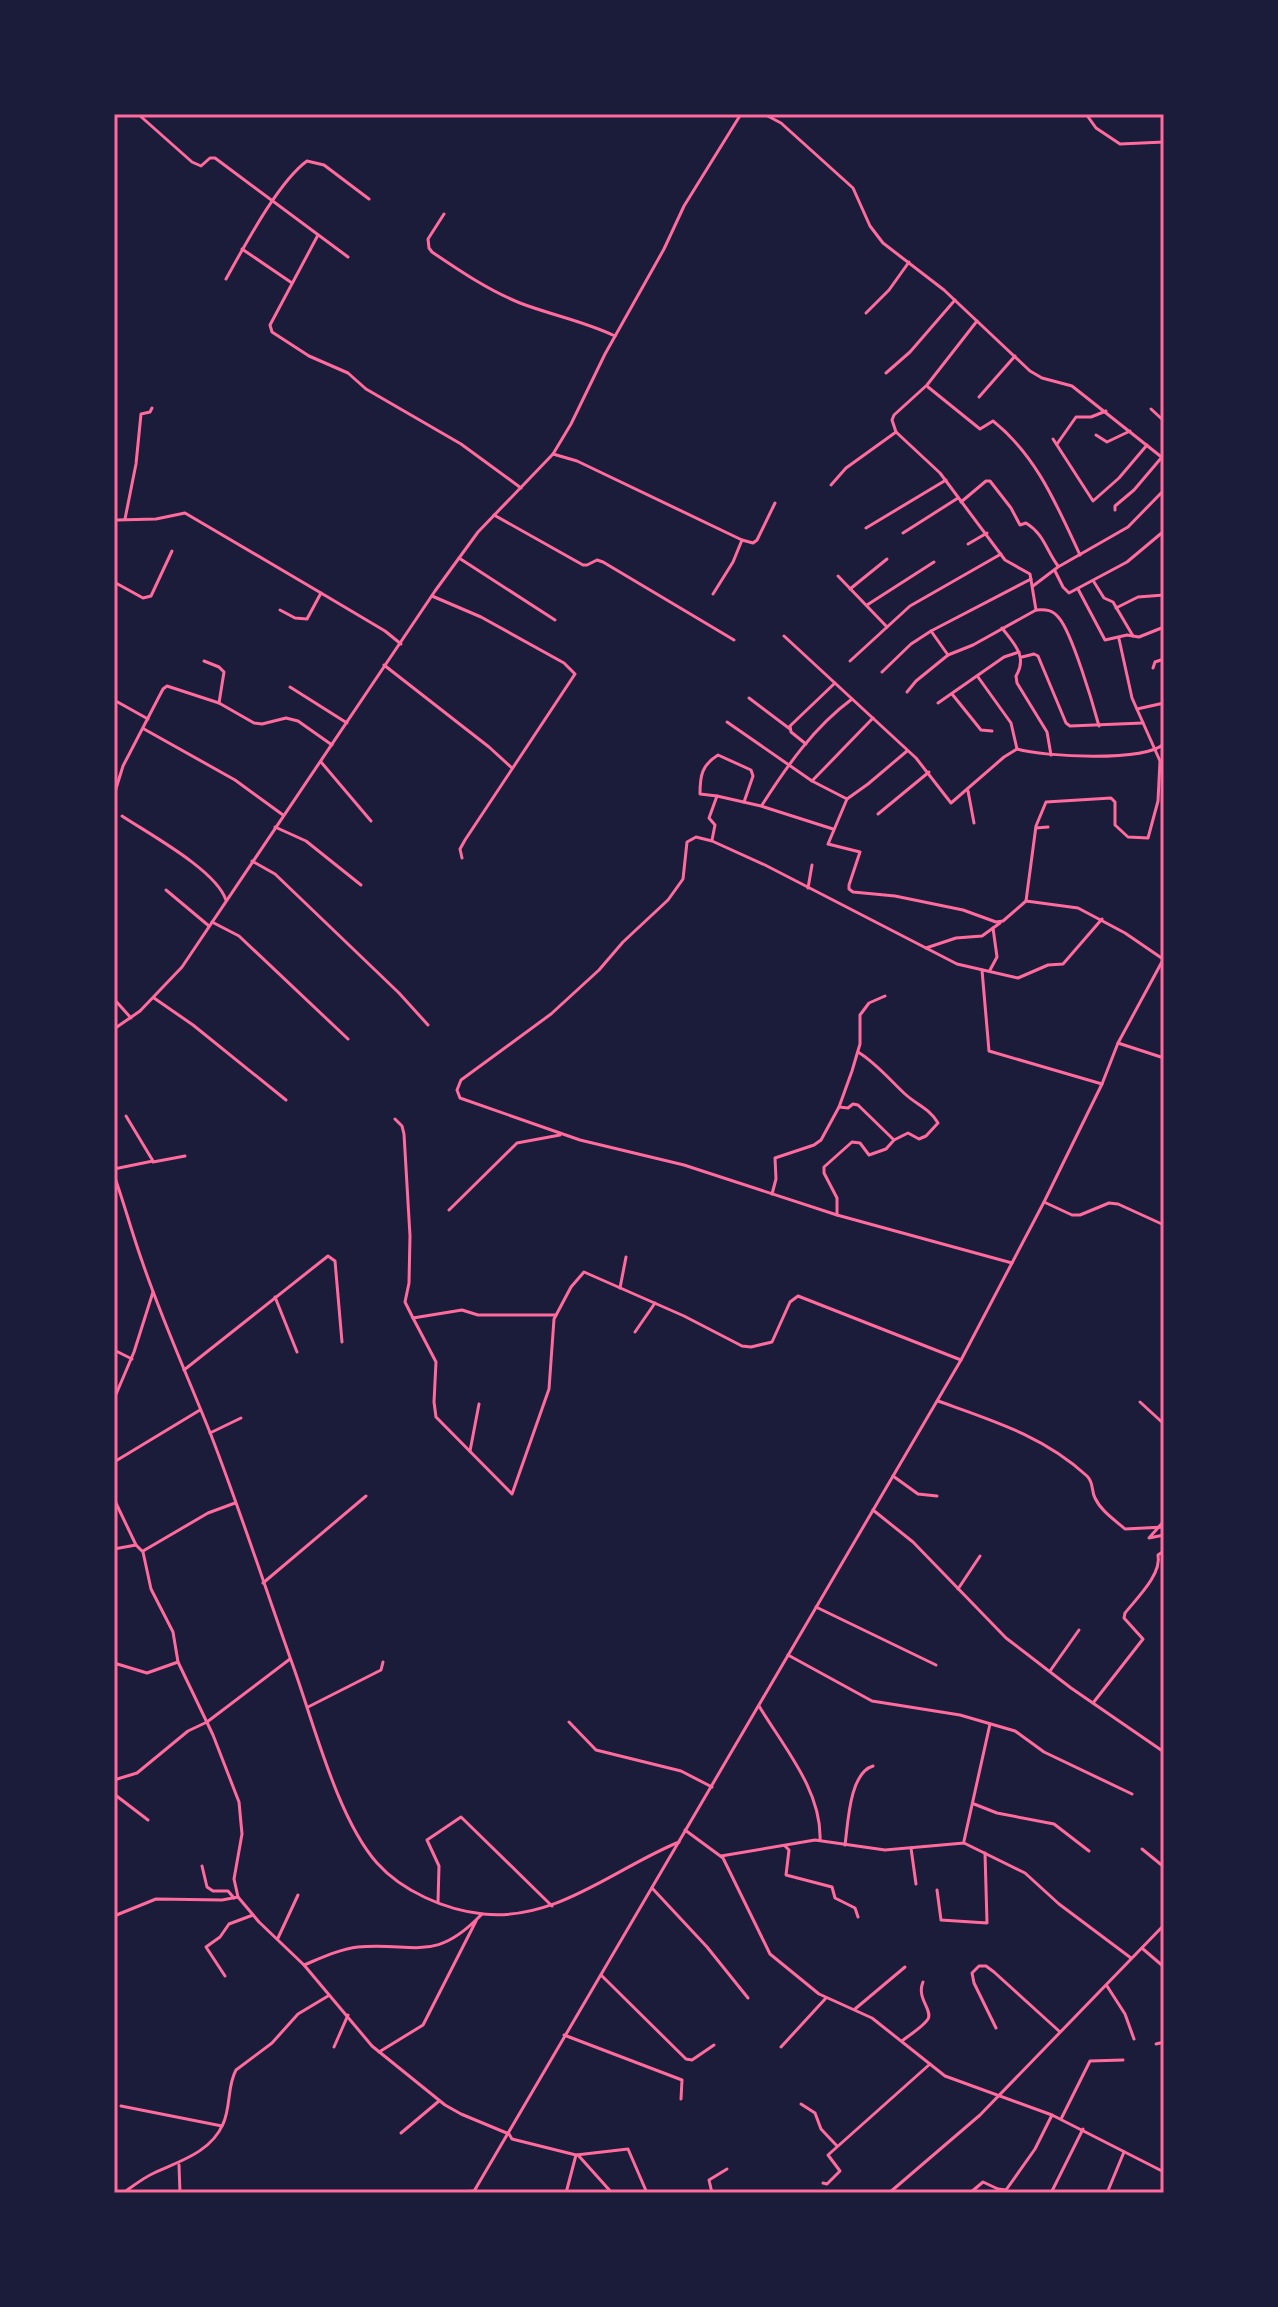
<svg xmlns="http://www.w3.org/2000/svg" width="1278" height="2307" font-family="Spectral,serif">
<rect width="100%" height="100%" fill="#1b1b3a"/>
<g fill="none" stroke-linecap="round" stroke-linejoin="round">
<!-- minor -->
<g stroke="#ff6b9d" stroke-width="3">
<polyline points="138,114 192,162 201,166 210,158 215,158 348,257"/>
<polyline points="764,114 781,123 853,188 870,226 883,243 944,290 1030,371 1042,378 1072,386 1164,459"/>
<polyline points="1086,114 1096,128 1120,144 1164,142"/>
<path d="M444,214L428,239L429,248L432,252C460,271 488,290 520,303C551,315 584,321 615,336"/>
<polyline points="318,235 270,325 272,332 309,356 348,373 366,389 461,444 521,488"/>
<polyline points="242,249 292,283"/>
<path d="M226,279C244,247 278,182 307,161L324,165L369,199"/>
<polyline points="866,313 889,290 909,262"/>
<polyline points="977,321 927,385 894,415 892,420 896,432 940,473 1005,560 1030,574 1036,610"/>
<polyline points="886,373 910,352 955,300"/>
<path d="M928,387L980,429L993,421C1037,456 1057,506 1080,555"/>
<polyline points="979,397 1015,356"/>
<polyline points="1151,409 1164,421"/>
<polyline points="1096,435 1107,442 1130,431"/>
<polyline points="1053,439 1093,501 1119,478 1147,445"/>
<polyline points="1057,444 1076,417 1091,417 1106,411"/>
<polyline points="553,454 577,461 742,540"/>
<polyline points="831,485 846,468 896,432"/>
<path d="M961,502L986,481H990L1011,508L1020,525L1026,523C1044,534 1046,550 1058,566"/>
<polyline points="1115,510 1115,506 1134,490 1162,457"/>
<polyline points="494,515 583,565 587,565 597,560 603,562 734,640"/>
<polyline points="125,519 136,464 141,414 150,412 152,408"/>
<polyline points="117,520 156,519 185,513 321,593"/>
<polyline points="866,528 946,480"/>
<polyline points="903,533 958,498"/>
<polyline points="968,544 987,533"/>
<polyline points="459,558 555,620"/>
<polyline points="1055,571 1063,587 1069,593 1127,562 1164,531"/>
<polyline points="838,576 887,627"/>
<polyline points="114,582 143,598 151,596 172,551"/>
<polyline points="1094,582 1104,598 1113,602 1133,636"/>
<polyline points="1033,586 1058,567 1128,527 1164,490"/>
<polyline points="850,589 887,559"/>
<polyline points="1078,589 1105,640 1127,635 1139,637 1164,627"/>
<polyline points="713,594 733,562 742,540 753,543 757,540 775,503"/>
<polyline points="432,596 481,617 564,663 575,674 465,840 460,849 462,858"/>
<polyline points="867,605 934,562"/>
<polyline points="1116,608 1138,597 1164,595"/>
<polyline points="280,610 295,618 307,619 321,593 385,631 401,644"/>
<path d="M1002,628C1014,644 1028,656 1016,676L1017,683L1047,732L1051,755"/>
<path d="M931,631L948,655L973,645L1036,610C1046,609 1053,610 1059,618C1072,633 1093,704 1099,726"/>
<path d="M784,636L916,758L951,803L1004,757L1017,749C1045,757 1143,762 1164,744"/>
<polyline points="1119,639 1132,698 1160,761 1158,801 1148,838 1128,837 1115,825 1115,802 1111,798 1046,802 1036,826 1026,901 1078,908 1125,933 1163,959"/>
<polyline points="1022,657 1034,654 1038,656 1066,723 1070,726 1143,723"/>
<polyline points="204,661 219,667 224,672 219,703"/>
<polyline points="850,661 910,606 1001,554"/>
<polyline points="384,665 489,747 512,768"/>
<polyline points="1153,668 1155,662 1164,659"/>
<polyline points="882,672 911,644 931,631 1031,579"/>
<polyline points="978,677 1011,723 1017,749"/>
<polyline points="290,687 347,723"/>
<polyline points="907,692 916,681 948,655"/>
<polyline points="952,694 981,730 992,731"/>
<polyline points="749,698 790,729"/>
<polyline points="114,700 148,719"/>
<polyline points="938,703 1004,657 1019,652"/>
<polyline points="1137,709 1164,703"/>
<polyline points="727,722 812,781 847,799 868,784 907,751"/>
<polyline points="144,729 235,780 283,815"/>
<polyline points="806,744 791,732 790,726 835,683"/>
<polyline points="321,762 371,821"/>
<polyline points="812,781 873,718"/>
<polyline points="968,791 974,823"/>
<polyline points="114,795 123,766 163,689 167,686 219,703 254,723 262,724 286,718 298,721 332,745"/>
<path d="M717,796L700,794C700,775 702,765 718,755L751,770L753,776L744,802"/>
<polyline points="847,799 828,844 860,852 849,885 849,889 853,892 895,896 963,910 996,922 1003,921 1026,901"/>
<path d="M762,805C787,766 814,727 852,699"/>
<polyline points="878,814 929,772"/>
<path d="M122,816C149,834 216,870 226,900"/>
<polyline points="275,827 306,841 361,885"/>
<polyline points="1036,828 1048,827"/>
<polyline points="712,840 715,825 709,818 717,796 761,806 833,829"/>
<polyline points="252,861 275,874 399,993 428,1025"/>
<polyline points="808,888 812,865"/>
<polyline points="166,890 209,926"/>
<polyline points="212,922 239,936 348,1039"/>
<polyline points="926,948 956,938 982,936 1000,923"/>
<polyline points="982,970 989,1051 1102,1084"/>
<polyline points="990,970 997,957 993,928"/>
<polyline points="154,998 193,1025 286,1100"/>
<polyline points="114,999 131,1018"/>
<polyline points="1118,1043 1164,1058"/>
<path d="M839,1107L848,1108L853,1104L858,1105L894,1140L908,1133L919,1139L926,1136L938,1123C930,1109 917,1105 905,1094C890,1080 876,1063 858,1052"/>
<polyline points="395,1119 402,1126 404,1134 410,1236 409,1283 405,1302 413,1318 462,1310 478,1315 556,1315"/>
<polyline points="153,1162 185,1156"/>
<polyline points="114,1169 153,1161 126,1116"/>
<path d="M114,1175C124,1203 132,1233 142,1261C162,1320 188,1377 211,1435C240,1510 265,1587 292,1663C313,1720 337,1818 377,1863C402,1891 445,1910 483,1914C556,1922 615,1868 679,1842"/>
<polyline points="772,1194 776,1179 775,1158 814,1145 821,1140 839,1107 852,1071 860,1044 860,1015 869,1003 885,996"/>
<polyline points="1044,1202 1072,1215 1080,1215 1109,1203 1118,1204 1164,1225"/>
<polyline points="449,1210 517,1143 560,1135"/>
<polyline points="837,1215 837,1198 824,1173 824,1167 852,1142 860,1143 869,1155 886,1149 894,1140"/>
<polyline points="1012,1263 837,1215 684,1165 580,1140 460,1098 457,1090 461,1080 551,1014 599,970 623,942 668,900 683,879 687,842 696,837 712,841 765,865 957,964 1018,978 1048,965 1063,964 1102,919"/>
<polyline points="620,1288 626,1257"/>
<polyline points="275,1297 297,1352"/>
<polyline points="413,1318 436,1362 434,1402 436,1417 512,1494 549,1389 554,1319 571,1287 584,1272 684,1316 742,1346 751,1347 772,1342 790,1302 798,1296 961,1360"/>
<polyline points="635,1332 655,1303"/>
<polyline points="114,1350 132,1359"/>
<polyline points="184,1370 328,1256 335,1261 342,1342"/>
<polyline points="114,1399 134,1352 153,1292"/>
<path d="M938,1401C991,1420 1044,1436 1087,1476C1094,1483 1091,1490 1095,1498C1101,1511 1115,1520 1125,1529L1164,1527"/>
<polyline points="1140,1402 1164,1424"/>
<polyline points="210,1433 241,1418"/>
<polyline points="470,1451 479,1404"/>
<polyline points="114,1462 200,1410"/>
<polyline points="893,1476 918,1494 937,1496"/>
<polyline points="114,1499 136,1545 143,1552 151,1589 173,1632 178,1662 213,1735 239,1802 242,1834 234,1879 238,1897 259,1922 304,1965 372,2046 445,2105 461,2114 509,2134 512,2139 576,2155 628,2149 647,2193"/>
<polyline points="873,1510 913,1542 1006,1638 1071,1688 1164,1752"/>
<polyline points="1164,1521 1149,1538 1164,1535"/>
<polyline points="114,1549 136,1545"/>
<polyline points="143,1551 208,1513 235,1503"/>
<polyline points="263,1583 366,1496"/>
<polyline points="958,1589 980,1556"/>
<polyline points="816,1607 936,1665"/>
<polyline points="788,1655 872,1701 960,1715 1015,1731 1044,1752 1132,1794"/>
<polyline points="114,1663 147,1673 178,1662"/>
<polyline points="1050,1671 1079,1630"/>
<path d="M1093,1703L1143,1639L1124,1618L1125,1613C1137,1598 1162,1574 1158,1555L1164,1551"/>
<path d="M759,1706C783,1746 822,1791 820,1840"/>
<polyline points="308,1707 381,1670 383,1662"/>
<polyline points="569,1722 596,1750 681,1771 712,1787"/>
<polyline points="114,1780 137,1773 188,1731 207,1722 290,1659"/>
<polyline points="114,1794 148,1820"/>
<polyline points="974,1804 997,1813 1054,1824 1089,1851"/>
<polyline points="964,1841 990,1724"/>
<path d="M845,1845C848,1825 849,1773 873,1766"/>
<polyline points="785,1846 789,1850 786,1875 832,1887 835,1898 855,1908 858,1917"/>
<polyline points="911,1848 916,1884"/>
<polyline points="1142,1849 1164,1867"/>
<polyline points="721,1856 815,1840 885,1850 964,1843 1025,1873 1059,1904 1131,1958"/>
<polyline points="202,1866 207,1887 213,1891 228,1891 234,1898"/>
<polyline points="652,1888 707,1947 748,1998"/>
<polyline points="937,1890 941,1920 987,1923 985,1853"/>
<polyline points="438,1902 439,1866 427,1840 461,1817 552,1906"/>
<polyline points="114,1916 156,1899 222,1900 238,1897"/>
<polyline points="278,1938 298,1895"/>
<polyline points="1143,1949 1164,1967"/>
<path d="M304,1965C321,1958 340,1949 358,1947C415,1942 434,1964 482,1914"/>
<polyline points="601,1975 686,2059 692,2060 714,2045"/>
<polyline points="225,1976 206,1947 220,1937 229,1924 253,1915"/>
<polyline points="1107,1986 1125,2014 1134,2039"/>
<polyline points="855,2009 905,1967"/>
<polyline points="996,2028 974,1983 972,1973 979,1966 986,1966 994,1972 1059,2031"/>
<polyline points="564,2035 682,2080 681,2099"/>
<path d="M902,2041C909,2035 923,2027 928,2019C933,2010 916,1998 923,1982"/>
<polyline points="1156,2044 1164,2042"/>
<polyline points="334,2047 348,2015"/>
<polyline points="781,2047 826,1998"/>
<polyline points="379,2052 423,2025 476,1921"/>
<polyline points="801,2104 815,2113 821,2129 837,2146"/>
<polyline points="121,2106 222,2126"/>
<polyline points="1061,2119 1090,2061 1123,2060"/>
<polyline points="401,2133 439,2101"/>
<polyline points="578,2155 612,2193"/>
<polyline points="179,2165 180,2193"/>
<polyline points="823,2183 827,2184 840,2171 828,2155 930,2064"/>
<path d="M123,2193C133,2186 143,2178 154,2173C180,2161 211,2152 223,2124C231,2107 227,2086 236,2070L272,2043L298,2014L328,1996"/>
<polyline points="439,2193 475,2191"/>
<polyline points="566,2193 576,2155"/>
<polyline points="712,2193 709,2180 727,2169"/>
<polyline points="889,2193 980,2115 1164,1925"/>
<polyline points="970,2193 983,2182 998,2189 1006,2190 1035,2149 1052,2115"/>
<polyline points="1051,2193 1083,2129"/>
<polyline points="1107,2193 1124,2152"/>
</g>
<!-- tertiary -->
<g stroke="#ff6b9d" stroke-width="3">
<polyline points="114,1029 140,1011 182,967 435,591 478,532 553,454 571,424 605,354 664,249 684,206 741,114"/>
<polyline points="685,1830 723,1858 770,1954 819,1994 872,2018 945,2076 1052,2115 1164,2172"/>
<polyline points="473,2193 961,1360 1044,1202 1102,1084 1118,1043 1164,958"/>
</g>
</g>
<!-- border -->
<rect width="1278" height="2307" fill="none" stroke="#1b1b3a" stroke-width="232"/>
<rect x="116" y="116" width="1046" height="2075" fill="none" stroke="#ff6b9d" stroke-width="3"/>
</svg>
